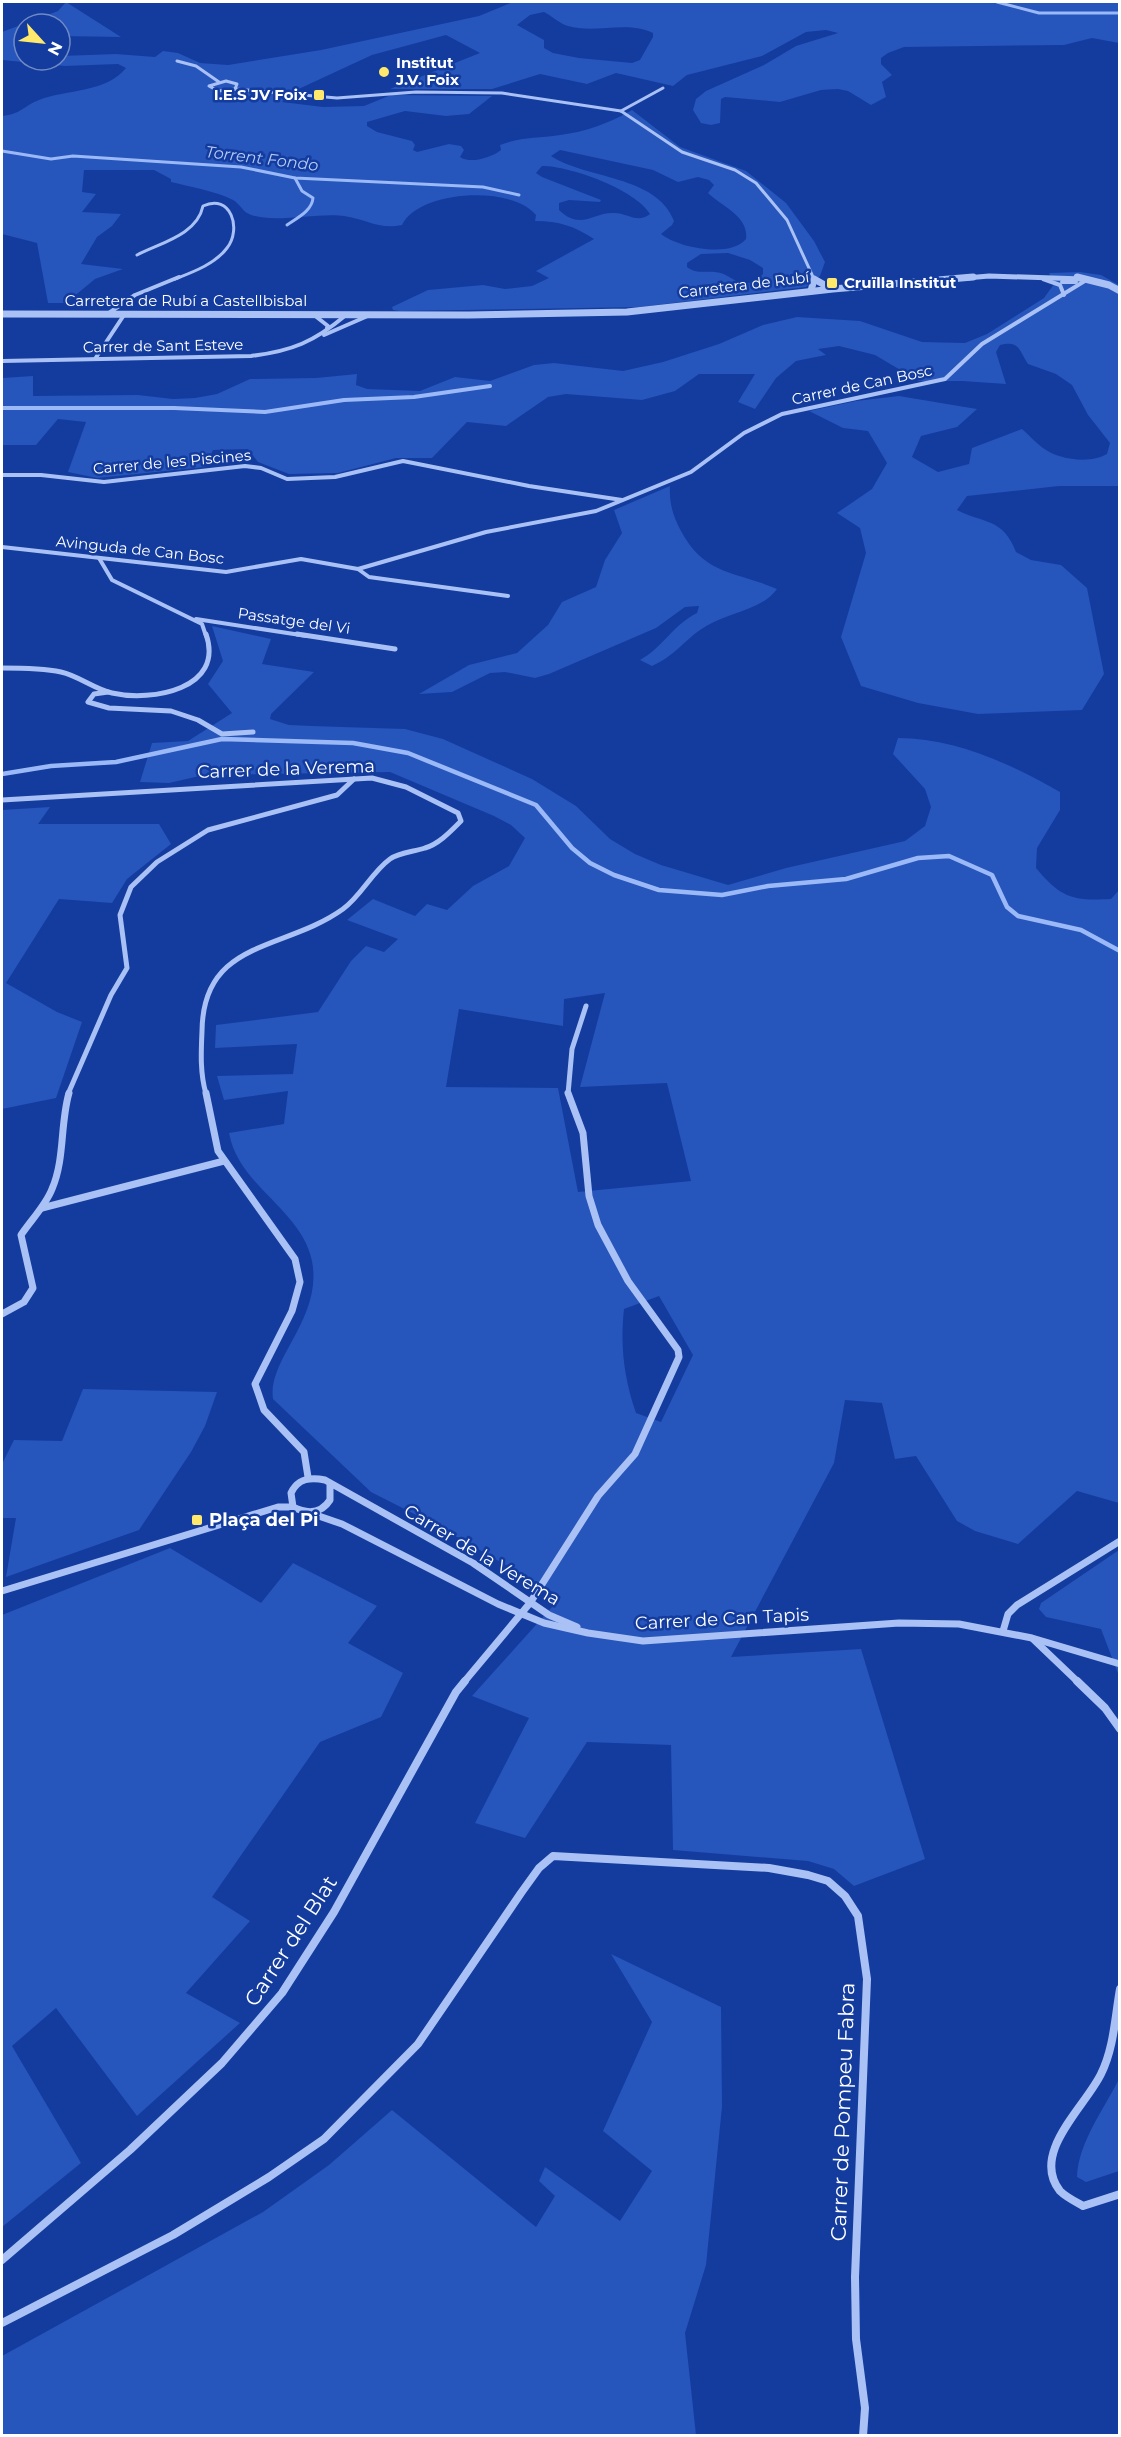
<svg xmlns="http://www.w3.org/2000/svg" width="1121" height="2437" font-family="Montserrat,sans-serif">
<rect width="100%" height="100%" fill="#133c9e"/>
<!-- green -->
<g fill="#2655bc" fill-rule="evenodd">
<path d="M66,2L121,37L60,36V24H24V43L17,53L24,54V60H60V56L116,54L155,57L163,51L178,53L200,63L228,65L321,50L479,16L513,2H1119V43L1092,38L1064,45L904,47L888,53L881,58V64L892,75L882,82L886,97L871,105L848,91L838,89L821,90L780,102L725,97L721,99L720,123L711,125L701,123L693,110L696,99L706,91L764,65L796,46L838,33L826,30L806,32L762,56L687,75L673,86L616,73L587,84L540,74L492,89H390L480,53L446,35L372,55L290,93L282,102L323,107L364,106L391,95L492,96L469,114L446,116L405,111L367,122V126L377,132L412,141L415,145L413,150L417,152L449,144L461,146L464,150L460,157C470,164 491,158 501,150L500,145C523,136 537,139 560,135C585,132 610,123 632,110L680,147L746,171L786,203L814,241L825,262L820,276L806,287L640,307L400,311L393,310L392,307L428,290L483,285L505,289L532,286L549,278L536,271L594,239C574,226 559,221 535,221L536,215C512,185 419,190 402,225C379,230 366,219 344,216C318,212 268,225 247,213C242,210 239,203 233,200C215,191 191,187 171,182V179L154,170H84L82,192L96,194L82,212L121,214L112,226L97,237L81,264L123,269L95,279L66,303H48L37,243L2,234V116C22,114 23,106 39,100C67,89 106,93 126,68L118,64L65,66L2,60V32L58,11ZM544,12C552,16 560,24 568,26C595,34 628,20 653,33V37L640,60L632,63L579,58L553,53L544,48V40L517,25L530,15ZM560,150L653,170L678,182L698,177L709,180L714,185L708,193C721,206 749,216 746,239C731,258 678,248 661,234L672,225L674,221C657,175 585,179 551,156ZM542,166C571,166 636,190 650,214C637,224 628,213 614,213C593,212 581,231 559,210V203L569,200L600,202L601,200L542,177L536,173ZM728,253L750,260L763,268V274C740,296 734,273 715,272C704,271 696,274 687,267V263L701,254Z"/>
<path d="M1080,272L1101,275L1119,285V486H1059L967,496L957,510C985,524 1003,518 1016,552L1031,560L1061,565L1087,588L1104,674L1082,710L978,714L918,703L861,686L841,637L866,553L860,528L837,513L872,489L887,463L868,431L843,428L809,411L856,401L899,396L977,409L957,427L921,436L912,457L938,472L969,464L972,448L1022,429C1029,435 1036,443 1043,448C1059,460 1090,464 1107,454L1110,443L1088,415L1072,385L1056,374L1028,364C1019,351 1020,340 1000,345L996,352L1006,384L962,381H919L875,355L839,346L818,349L826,355L796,361L776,378L755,409L738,402L755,374H699L675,391L642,400L566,394L548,397L506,426L467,422L432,458H396L338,473L289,474L258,462L248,449L213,450L205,467L97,478L68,472L86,422L58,419L36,445H2V378L33,376V396L138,395L173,399L195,398L217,394L250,379L316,378L357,374L356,385L367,389L420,391L455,377L490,381L534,365L554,363L623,371L663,362L719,344L763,325L797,317L860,321L922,342L965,343L987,334L1044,298L1054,284L1049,273Z"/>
<path d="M670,486C669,503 673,516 681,531C705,576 736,571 777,589C762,611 723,613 700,630C683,642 673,657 652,666L640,660C662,648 674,624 697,613L699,606L685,607L656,628L549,674L535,678L505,672L490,673L452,692L419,694L469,665L517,653L548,625L562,602L596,587L605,560L622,533L614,510Z"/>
<path d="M212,626L271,639L262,664L314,672L271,714L270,719L289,725L312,726L405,729L443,739L532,779L576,806L610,839L635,854L661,865L728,885L786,868L905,841L925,826L931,807L925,789L893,754L898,738C955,738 1011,764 1060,792V810L1037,848L1036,868C1061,898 1073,901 1111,899L1119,890V1503L1077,1491L1018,1544L975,1531L957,1521L916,1456L895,1459L882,1403L845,1400L834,1463L731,1657L861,1649L925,1859L854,1886L834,1869L808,1861L673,1850L671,1745L587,1742L525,1838L475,1823L529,1718L472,1696L561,1597L438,1526L371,1492L273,1399C267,1359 323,1319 312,1261C301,1209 239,1187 229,1133L284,1124L288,1091L224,1100L217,1076L293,1074L297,1044L215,1048L216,1025L318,1012L351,961L366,946L384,952L398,939L347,920L373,899L415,916L427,904L447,910L473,886L509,866L525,838L511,825L494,816L390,772L204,775L169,783L140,782L152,743L188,741L232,713L208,684L223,661ZM605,993L580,1087L667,1083L691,1181L578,1192L558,1088L446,1087L459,1009L563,1026L564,999ZM659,1296L693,1355L661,1422L636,1413C624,1378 620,1346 624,1309Z"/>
<polygon points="50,807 38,824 159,824 171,844 127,879 112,903 59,899 6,983 57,1012 82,1022 56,1098 2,1109 2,810"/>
<polygon points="83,1389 217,1392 205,1426 191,1452 139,1530 6,1577 16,1518 2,1518 2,1464 14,1440 62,1441"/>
<polygon points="170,1548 261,1603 293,1563 377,1606 348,1643 403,1673 381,1717 320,1742 212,1897 250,1921 186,1993 240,2023 137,2116 56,2008 12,2046 81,2163 2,2227 2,1615"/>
<polygon points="1119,1550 1119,1676 1101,1629 1046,1617 1039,1609 1041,1603"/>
<polygon points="611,1954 721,2007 722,2107 706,2265 685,2333 696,2435 2,2435 2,2356 263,2212 329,2165 392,2110 536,2227 555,2196 539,2181 545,2167 620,2221 652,2171 603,2131 652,2022"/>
<path d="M1119,2079V2171L1086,2182L1077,2177C1078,2143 1104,2109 1119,2079Z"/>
</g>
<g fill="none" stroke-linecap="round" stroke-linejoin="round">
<!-- stream-far2 -->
<g stroke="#9bb9f7" stroke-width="3">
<polyline points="997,2 1039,13 1120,13"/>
<polyline points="2,151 51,159 73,156 241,167 295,178 483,187 519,195"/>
<path d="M287,225C297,218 312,211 313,198L302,191L295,178"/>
</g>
<!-- stream-far1 -->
<polyline stroke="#9bb9f7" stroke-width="4" points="2,408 174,408 265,412 344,400 414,397 490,386"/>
<!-- stream -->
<polyline stroke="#9bb9f7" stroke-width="4.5" points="2,774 51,766 116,762 222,739 353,743 408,753 536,805 572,848 590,863 614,875 659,890 722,895 768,886 846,879 918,858 949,856 992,875 1007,907 1018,916 1081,930 1120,951"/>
<!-- minor-far4 -->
<g stroke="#a9c1f4" stroke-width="3">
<polyline points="177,61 196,66 219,82"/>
<polygon points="226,81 237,84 235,89 218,91 209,86"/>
<polyline points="235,89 337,98 416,92 502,93 621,111 682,152 735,170 756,183 787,220 814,279"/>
<polyline points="621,111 663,88"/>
<path d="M137,255C160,243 197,235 203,206C231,193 242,229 227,248C215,264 193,272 175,279"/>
</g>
<!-- minor-far3 -->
<g stroke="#a9c1f4" stroke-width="4">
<polyline points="1043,279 1060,285 1064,295"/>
<polyline points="1062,282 1076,282"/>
<polyline points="106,315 135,295 179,277"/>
<polyline points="314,315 328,326 327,328"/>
<polyline points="324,335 370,315"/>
<polyline points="95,359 124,315"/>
<path d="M2,361L251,356C292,351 314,342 346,315"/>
<polyline points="2,475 41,475 104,482 245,466 261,468 287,479 335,477 403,461 529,486 622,500"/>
<polyline points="2,547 226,572 301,559 358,569 486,532 596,511 691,472 744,433 782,414 945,379 982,344 1088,279"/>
<polyline points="99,558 112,580 202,624 206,636"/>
<polyline points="358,569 369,577 508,596"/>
<polyline points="196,619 307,636"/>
</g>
<!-- minor-far2 -->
<g stroke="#a9c1f4" stroke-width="5">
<polyline points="297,634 395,649"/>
<path d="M2,668C22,668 42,668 61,672C79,676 94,689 112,693C152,702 225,689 206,634"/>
<polyline points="108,692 94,694 88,702 109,708 171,711 198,720 222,734 253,732"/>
<path d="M2,800L372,778L406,787L458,813L461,821C451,831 439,844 425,848C413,852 400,852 390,859C372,872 361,896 343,909C285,951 203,939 202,1031C201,1053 200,1073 206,1094"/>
<polyline points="68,1094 111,995 127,968 120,915 131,887 157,862 208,830 337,795 354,779"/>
<polyline points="568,1094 572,1049 586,1006"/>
</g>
<!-- minor-far1 -->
<g stroke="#a9c1f4" stroke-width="7">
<polyline points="206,1093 218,1151 295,1259 300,1282 292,1311 255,1384 264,1410 304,1452 308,1477"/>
<polyline points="42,1208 224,1161"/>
<path d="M2,1314L24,1302L33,1288L21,1235C31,1220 46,1205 52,1189C65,1159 60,1124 69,1093"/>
<path d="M330,1484V1500C321,1514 307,1514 293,1507L291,1493C298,1478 311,1477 325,1480L473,1563L549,1615L577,1627"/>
<polyline points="310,1513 342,1524 498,1604 544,1623 588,1633 643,1641 899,1623 959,1624 1032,1638 1120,1664"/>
<polyline points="2,1591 278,1507 293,1507"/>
<polyline points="1003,1631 1008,1614 1017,1605 1120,1541"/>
<polyline points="1033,1639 1078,1682"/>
<polyline points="464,1682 530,1603 598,1496 635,1454 679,1357 678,1350 628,1281 598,1225 589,1196 583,1133 568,1093"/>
</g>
<!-- minor -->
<g stroke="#a9c1f4" stroke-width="8">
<polyline points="1077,1681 1105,1708 1120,1729"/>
<path d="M1120,1989C1115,2017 1114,2048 1101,2074C1085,2107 1030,2153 1060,2191C1066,2197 1076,2202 1083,2206L1120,2194"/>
<polyline points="2,2260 130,2150 222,2063 282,1993 334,1912 456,1692 465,1681"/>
<polyline points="2,2323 173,2235 269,2177 324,2139 418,2044 521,1893 539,1868 553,1856 769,1868 808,1875 828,1881 845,1896 858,1916 867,1979 855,2277 856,2339 865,2408 863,2436"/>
</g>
<!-- tertiary-far1 -->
<polyline stroke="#a9c1f4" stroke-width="5" points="955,279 989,276 1083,279"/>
<!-- tertiary -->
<g stroke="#a9c1f4" stroke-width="7">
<polyline points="1077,277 1109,285 1120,291"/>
<polyline points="811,291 814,279 830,288"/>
<polyline points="2,314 469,315 627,312 833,289 973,277"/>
</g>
</g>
<!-- markers -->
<g fill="#ffe96c" stroke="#133c9e" stroke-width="2">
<circle cx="384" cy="72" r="6"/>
<rect x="313" y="89" width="12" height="12" rx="3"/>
<rect x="826" y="277" width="12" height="12" rx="3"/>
<rect x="191" y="1514" width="12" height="12" rx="3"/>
</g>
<g text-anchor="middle" stroke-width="5" stroke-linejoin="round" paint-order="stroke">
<!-- far-poi labels -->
<g font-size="15" font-weight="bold" fill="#fff" stroke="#133c9e" text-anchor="start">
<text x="396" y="68">Institut<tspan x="396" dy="17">J.V. Foix</tspan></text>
<text x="307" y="100" text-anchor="end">I.E.S JV Foix</text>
<text x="844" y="288">Cruïlla Institut</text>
</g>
<!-- far-street labels -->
<g font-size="15" fill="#fff" stroke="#133c9e">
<text transform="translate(744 285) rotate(-7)" y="5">Carretera de Rubí</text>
<text x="186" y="306">Carretera de Rubí a Castellbisbal</text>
<text transform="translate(163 346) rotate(-1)" y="5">Carrer de Sant Esteve</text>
<text transform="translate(862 385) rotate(-12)" y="5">Carrer de Can Bosc</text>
<text transform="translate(172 462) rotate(-5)" y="5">Carrer de les Piscines</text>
<text transform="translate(140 550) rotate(6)" y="5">Avinguda de Can Bosc</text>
<text transform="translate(294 621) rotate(8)" y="5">Passatge del Vi</text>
</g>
<!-- far-water labels -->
<g font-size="16" font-style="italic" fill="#b6ccfa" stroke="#133c9e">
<text transform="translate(262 158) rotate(7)" y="6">Torrent Fondo</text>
</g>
<!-- street labels -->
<g font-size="18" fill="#fff" stroke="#133c9e">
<text transform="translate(286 769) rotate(-2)" y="6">Carrer de la Verema</text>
<text transform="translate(482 1555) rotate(31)" y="6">Carrer de la Verema</text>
<text transform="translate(722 1619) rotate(-3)" y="6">Carrer de Can Tapis</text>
</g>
<!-- poi labels -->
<g font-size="18" font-weight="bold" fill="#fff" stroke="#133c9e" text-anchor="start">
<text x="209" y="1526">Plaça del Pi</text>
</g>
<!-- near-street labels -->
<g font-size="21" fill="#fff" stroke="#133c9e">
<text transform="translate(291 1941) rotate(-57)" y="7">Carrer del Blat</text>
<text transform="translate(843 2112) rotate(-88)" y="7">Carrer de Pompeu Fabra</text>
</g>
</g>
<!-- border -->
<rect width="1121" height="2437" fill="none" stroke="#ffffff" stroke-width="6"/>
<!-- north arrow -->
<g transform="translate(42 42) rotate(117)"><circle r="28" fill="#133c9e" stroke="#718ac5" stroke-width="1.5"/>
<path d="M0-4.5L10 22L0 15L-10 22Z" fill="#ffe96c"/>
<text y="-9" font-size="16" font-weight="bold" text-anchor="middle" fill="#ffffff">N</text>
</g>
</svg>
